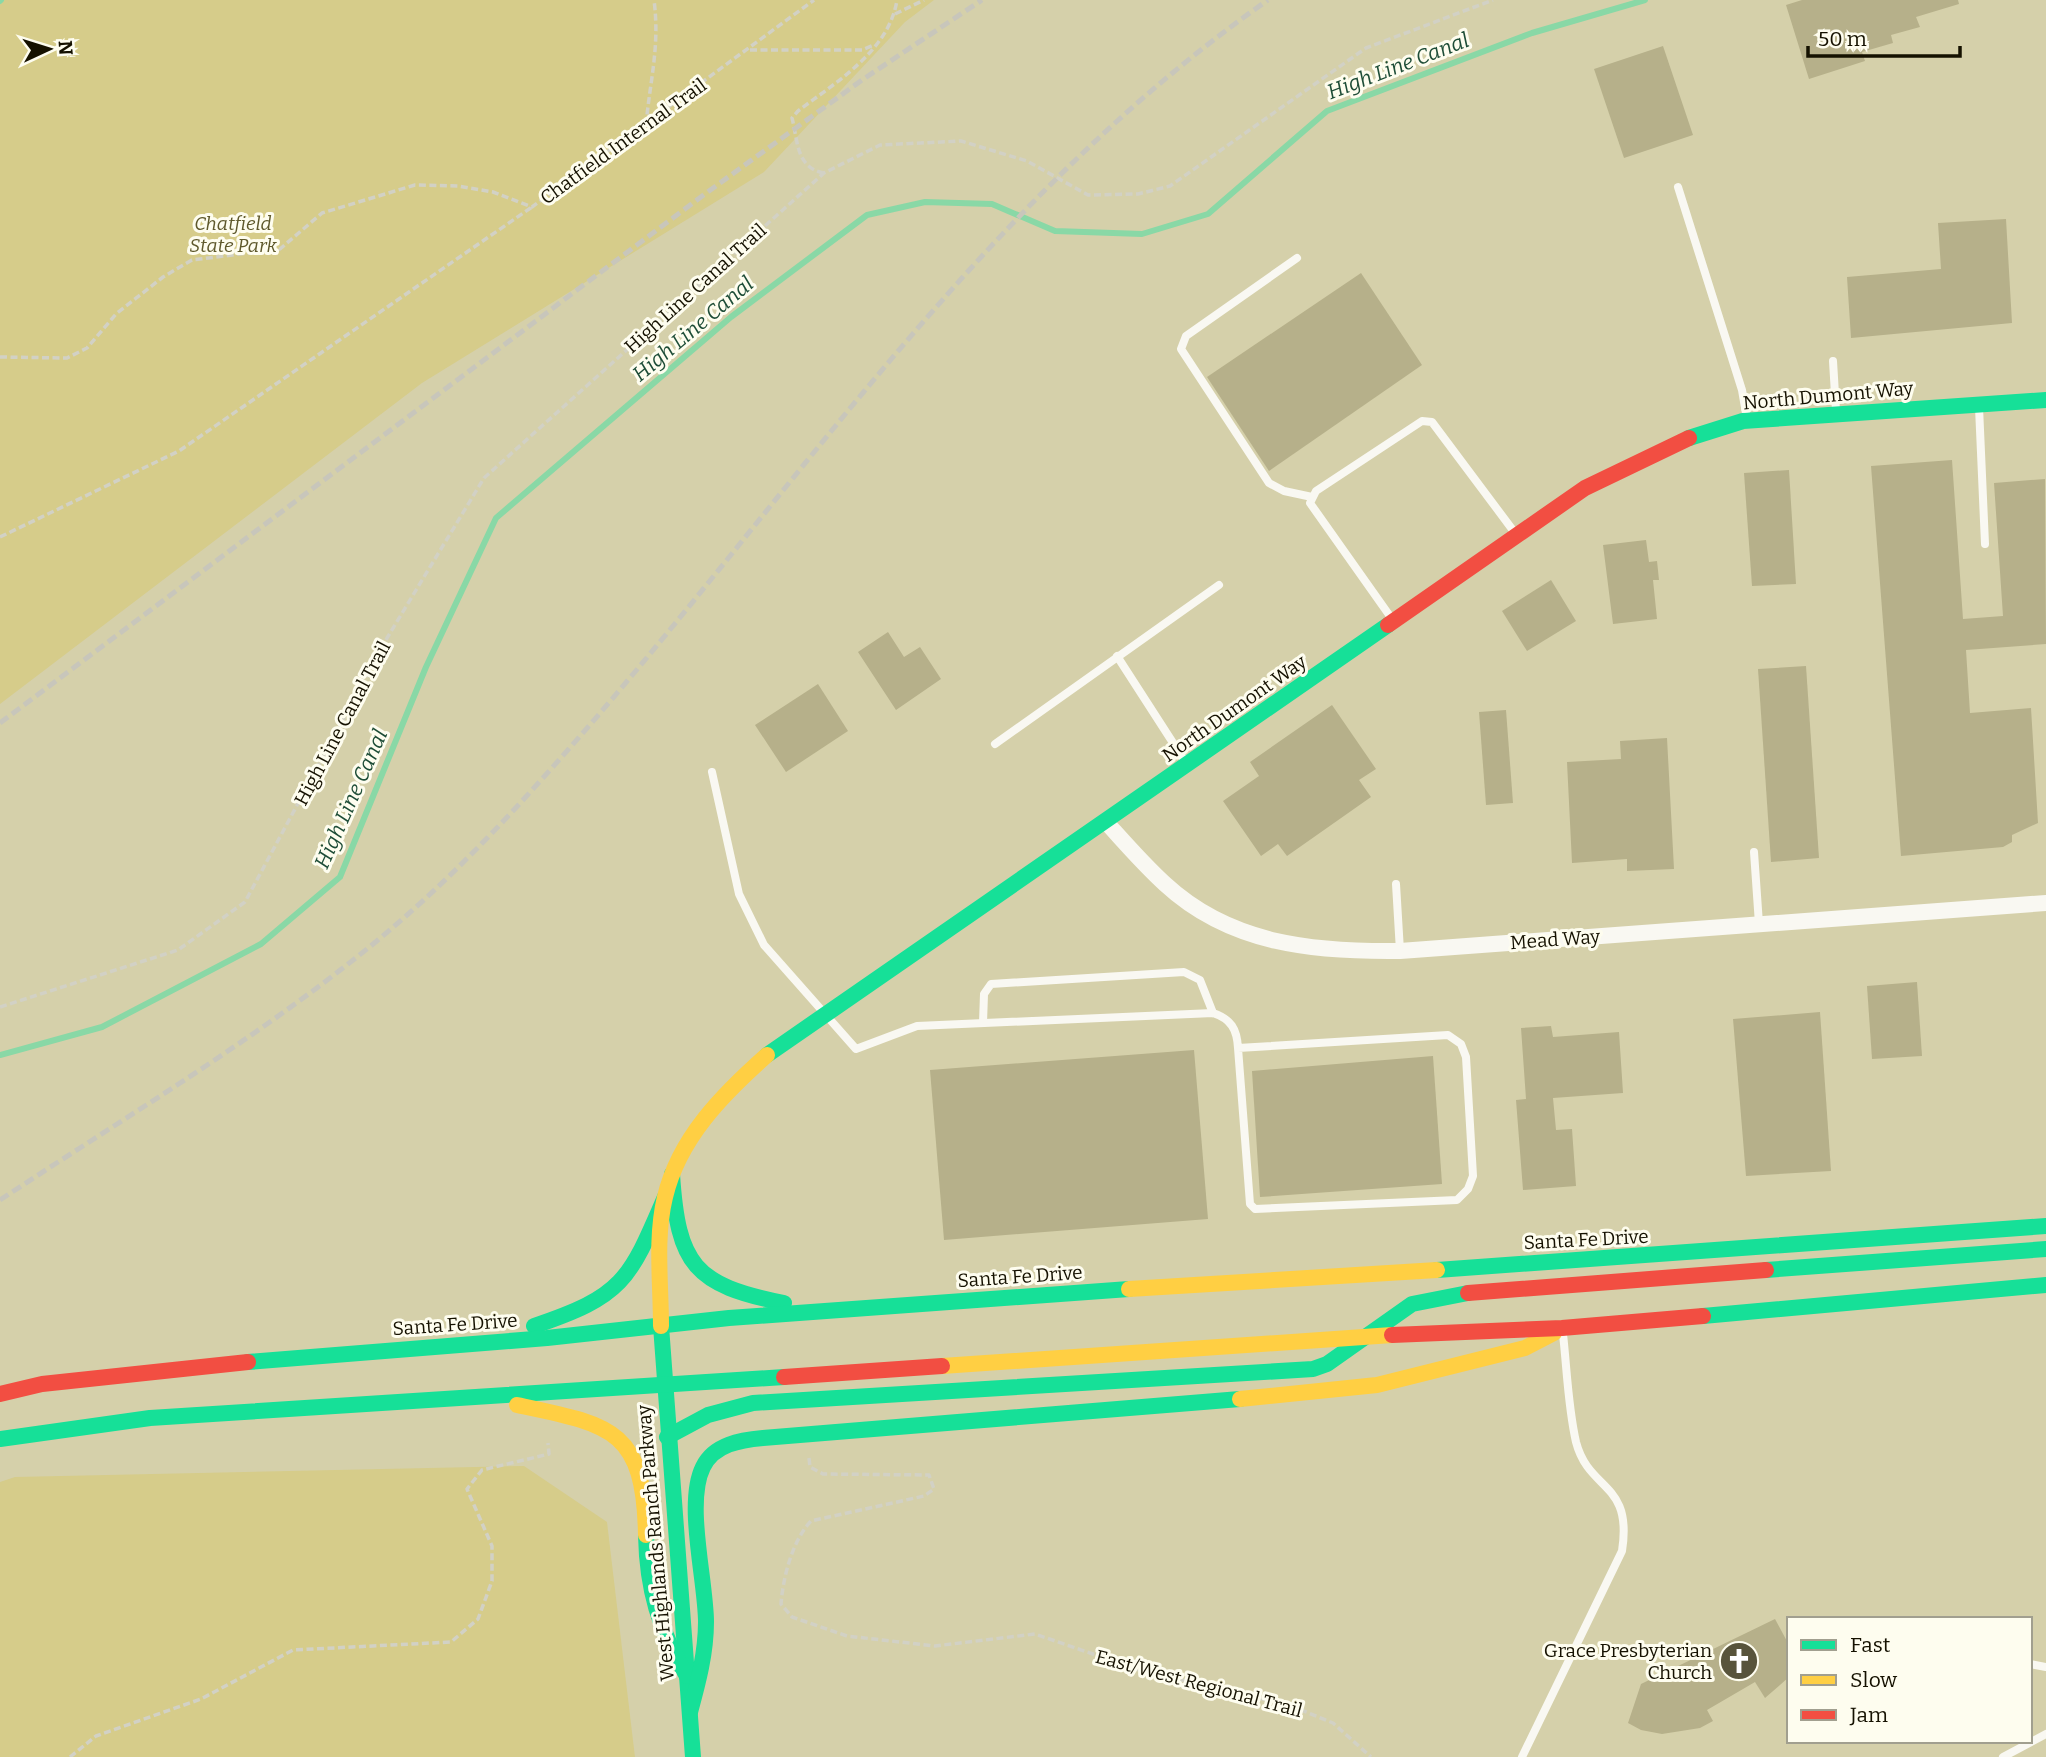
<svg xmlns="http://www.w3.org/2000/svg" width="2046" height="1757" font-family="Bitter,serif">
<rect width="100%" height="100%" fill="#d5d0aa"/>
<!-- green -->
<g fill="#d6cc8a">
<polygon points="0,0 934,0 905,22 764,172 422,383 0,704"/>
<polygon points="524,1466 607,1522 635,1757 0,1757 0,1482 15,1477"/>
</g>
<g fill="none" stroke-linecap="round" stroke-linejoin="round">
<!-- stream -->
<g stroke="#89d8a6" stroke-width="6">
<polyline points="0,1 1,0"/>
<polyline points="0,1055 102,1027 261,944 340,877 426,667 496,518 731,317 867,215 925,202 992,204 1055,231 1142,234 1208,214 1327,111 1532,33 1645,0"/>
</g>
</g>
<!-- building -->
<g fill="#b6b08a">
<polygon points="1802,0 1958,0 1959,4 1916,17 1920,27 1891,35 1893,43 1862,52 1865,61 1809,79 1786,5"/>
<polygon points="1663,46 1693,135 1624,158 1594,69"/>
<polygon points="2006,219 2012,323 1851,338 1847,277 1941,269 1938,223"/>
<polygon points="1361,273 1422,365 1269,471 1207,377"/>
<polygon points="1952,460 1963,619 2003,616 1994,483 2045,479 2046,644 1966,650 1970,713 2031,708 2038,823 2012,835 2012,842 2003,847 1901,856 1871,466"/>
<polygon points="1789,470 1796,584 1752,586 1744,473"/>
<polygon points="1646,540 1649,562 1657,561 1659,580 1653,580 1657,619 1613,624 1603,545"/>
<polygon points="1551,580 1576,621 1527,651 1502,611"/>
<polygon points="888,632 904,657 920,647 941,679 896,710 858,652"/>
<polygon points="1806,666 1819,858 1771,862 1758,669"/>
<polygon points="818,684 848,731 786,772 755,725"/>
<polygon points="1332,705 1376,769 1359,780 1371,797 1287,856 1278,844 1261,856 1223,801 1259,776 1250,762"/>
<polygon points="1506,710 1513,803 1486,805 1479,712"/>
<polygon points="1667,738 1674,869 1627,871 1627,859 1572,863 1567,762 1621,759 1620,741"/>
<polygon points="1917,982 1922,1056 1872,1059 1867,986"/>
<polygon points="1820,1012 1831,1171 1746,1176 1733,1019"/>
<polygon points="1551,1026 1553,1037 1619,1032 1623,1093 1553,1098 1556,1130 1572,1129 1576,1186 1523,1190 1516,1100 1526,1099 1521,1028"/>
<polygon points="1194,1050 1208,1219 944,1240 930,1070"/>
<polygon points="1433,1056 1442,1184 1260,1197 1252,1071"/>
<polygon points="1775,1619 1789,1645 1789,1677 1765,1698 1755,1682 1707,1710 1713,1721 1700,1728 1662,1734 1641,1730 1628,1723 1641,1684"/>
</g>
<g fill="none" stroke-linecap="round" stroke-linejoin="round">
<!-- path -->
<g stroke="#d2d1c5" stroke-width="3.5" stroke-dasharray="7 3.5" stroke-linecap="butt">
<polyline points="895,14 924,0"/>
<polyline points="750,50 862,50 874,45"/>
<path d="M646,125C650,80 660,47 654,0"/>
<path d="M824,173C796,168 798,141 792,118L798,111C836,82 889,51 897,0"/>
<polyline points="0,357 67,358 87,348 116,314 163,277 192,260 280,249 322,213 415,185 458,186 493,192 532,207 814,0"/>
<polyline points="0,537 179,451 532,207"/>
<polyline points="0,1007 178,950 245,902 387,638 484,478 824,173 880,145 961,141 1027,161 1088,195 1138,194 1170,186 1366,48 1493,0"/>
<path d="M809,1458L810,1467L823,1474L929,1475L934,1489L924,1496L811,1521C792,1541 783,1578 781,1604L792,1617L847,1636L935,1646L1035,1634L1139,1670L1289,1705L1333,1723L1371,1757"/>
<polyline points="70,1757 96,1736 201,1699 293,1650 451,1642 478,1619 492,1581 492,1546 467,1489 482,1470 549,1454 548,1443"/>
</g>
<!-- lane -->
<g stroke="#f9f8f2" stroke-width="8">
<polyline points="1678,187 1742,390 1747,419"/>
<polyline points="1297,258 1186,336 1181,349 1269,483 1284,491 1312,497"/>
<polyline points="1833,361 1836,411"/>
<polyline points="1979,407 1985,544"/>
<polyline points="1392,619 1310,503 1316,491 1422,421 1432,422 1515,533"/>
<polyline points="1117,656 1186,763"/>
<polyline points="995,744 1219,585"/>
<path d="M712,772L739,894L764,945L856,1049L917,1026L1213,1013C1231,1019 1237,1029 1238,1048L1250,1204L1255,1209L1457,1200L1468,1189L1473,1176L1466,1057L1461,1044L1448,1035L1238,1048"/>
<polyline points="1754,852 1759,924"/>
<polyline points="1396,884 1400,951"/>
<polyline points="983,1023 984,994 991,984 1184,972 1200,980 1213,1013"/>
<polyline points="2030,1664 2046,1667"/>
<path d="M1522,1757L1622,1551C1633,1481 1589,1492 1576,1442C1568,1407 1567,1370 1563,1334"/>
<polyline points="2003,1757 2046,1734"/>
</g>
<!-- street -->
<path stroke="#f9f8f2" stroke-width="16" d="M1106,822C1125,843 1144,865 1165,884C1231,945 1315,952 1400,951L2046,903"/>
<!-- fast -->
<g stroke="#16e098" stroke-width="16">
<polyline points="1689,438 1743,421 2046,400"/>
<polyline points="767,1055 1388,625"/>
<path d="M672,1174C678,1265 694,1285 784,1303"/>
<polyline points="1437,1270 2046,1226"/>
<polyline points="1766,1270 2046,1249"/>
<polyline points="1703,1316 2046,1285"/>
<path d="M534,1326C623,1296 629,1281 665,1197"/>
<polyline points="661,1326 693,1757"/>
<polyline points="248,1362 547,1338 729,1318 1129,1289"/>
<polyline points="667,1437 708,1415 753,1403 1313,1369 1327,1364 1412,1304 1468,1293"/>
<polyline points="0,1439 150,1418 784,1377"/>
<path d="M646,1535C647,1589 659,1630 687,1676"/>
<path d="M690,1712C698,1683 706,1653 706,1622C706,1581 685,1503 703,1467C714,1444 741,1440 763,1438L1240,1399"/>
</g>
<!-- slow -->
<g stroke="#ffcf43" stroke-width="16">
<polyline points="1129,1289 1437,1270"/>
<path d="M661,1326C661,1284 655,1238 665,1197C679,1138 723,1094 767,1055"/>
<polyline points="942,1366 1392,1335"/>
<polyline points="1240,1399 1377,1385 1525,1348 1554,1333"/>
<path d="M517,1405C612,1425 644,1429 646,1535"/>
</g>
<!-- jam -->
<g stroke="#f24e42" stroke-width="16">
<polyline points="1388,625 1585,488 1689,438"/>
<polyline points="1468,1293 1766,1270"/>
<polyline points="1392,1335 1562,1328 1703,1316"/>
<polyline points="784,1377 942,1366"/>
<polyline points="0,1394 42,1384 248,1362"/>
</g>
<!-- rail -->
<g stroke="#c8c6bb" stroke-width="5" stroke-dasharray="10 5" stroke-linecap="butt">
<polyline points="0,723 709,191 862,80 982,0"/>
<path d="M0,1200C127,1116 260,1037 378,940C437,891 491,836 542,779C780,516 973,206 1268,0"/>
</g>
</g>
<!-- icons -->
<defs>
<g id="church-disc" transform="scale(2.0125)"><circle r="9.5" fill="#58543b" stroke="#fefdef"/><path d="M-1.2-6h2.4v3.5h3.3v2.4h-3.3V6h-2.4V-.1h-3.3v-2.4h3.3Z" fill="#fff"/></g>
</defs>
<g fill-rule="evenodd">
<use href="#church-disc" x="1739" y="1661"/>
</g>
<g text-anchor="middle" stroke-width="6" stroke-linejoin="round" paint-order="stroke">
<!-- street labels -->
<g font-size="19" fill="#151100" stroke="#fefdef">
<text transform="translate(623 141) rotate(-36)" y="7">Chatfield Internal Trail</text>
<text transform="translate(695 288) rotate(-42)" y="7">High Line Canal Trail</text>
<text transform="translate(1828 395) rotate(-5)" y="7">North Dumont Way</text>
<text transform="translate(1234 708) rotate(-35)" y="7">North Dumont Way</text>
<text transform="translate(342 723) rotate(-62)" y="7">High Line Canal Trail</text>
<text transform="translate(1555 939) rotate(-4)" y="7">Mead Way</text>
<text transform="translate(1586 1239) rotate(-3)" y="7">Santa Fe Drive</text>
<text transform="translate(1020 1276) rotate(-4)" y="7">Santa Fe Drive</text>
<text transform="translate(455 1324) rotate(-4)" y="7">Santa Fe Drive</text>
<text transform="translate(655 1543) rotate(-95)" y="7">West Highlands Ranch Parkway</text>
<text transform="translate(1199 1683) rotate(15)" y="7">East/West Regional Trail</text>
</g>
<!-- park labels -->
<g font-size="19" font-style="italic" fill="#5e582b" stroke="#fefdef">
<text x="233" y="230">Chatfield<tspan x="233" dy="22">State Park</tspan></text>
</g>
<!-- poi labels -->
<g font-size="19" fill="#151100" stroke="#fefdef" text-anchor="end">
<text x="1712" y="1657">Grace Presbyterian<tspan x="1712" dy="22">Church</tspan></text>
</g>
<!-- water labels -->
<g font-size="21" font-style="italic" fill="#1e4d37" stroke="#fefdef">
<text transform="translate(1398 66) rotate(-21)" y="7">High Line Canal</text>
<text transform="translate(693 329) rotate(-40)" y="7">High Line Canal</text>
<text transform="translate(351 799) rotate(-66)" y="7">High Line Canal</text>
</g>
</g>
<!-- legend -->
<rect x="1787" y="1617" width="245" height="126" fill="#fefdef" stroke="#a19f8f" stroke-width="2"/>
<rect x="1801" y="1640" width="35" height="10" fill="#16e098" stroke="#a19f8f" stroke-width="2"/>
<text x="1850" y="1652" font-size="21" fill="#151100">Fast</text>
<rect x="1801" y="1675" width="35" height="10" fill="#ffcf43" stroke="#a19f8f" stroke-width="2"/>
<text x="1850" y="1687" font-size="21" fill="#151100">Slow</text>
<rect x="1801" y="1710" width="35" height="10" fill="#f24e42" stroke="#a19f8f" stroke-width="2"/>
<text x="1850" y="1722" font-size="21" fill="#151100">Jam</text>
<!-- north arrow -->
<g transform="translate(49 49) rotate(86)" stroke="#fefdef" stroke-width="5" paint-order="stroke">
<path d="M0-5L12 26L0 18L-12 26Z" fill="#151100"/>
<text y="-10" font-size="19" font-weight="bold" text-anchor="middle" fill="#151100">N</text>
</g>
<!-- scale -->
<path d="M1808 46v10h152v-10" fill="none" stroke="#151100" stroke-width="3.5"/>
<text x="1818" y="46" font-size="21" fill="#151100" stroke="#fefdef" stroke-width="5" paint-order="stroke">50 m</text>
</svg>
